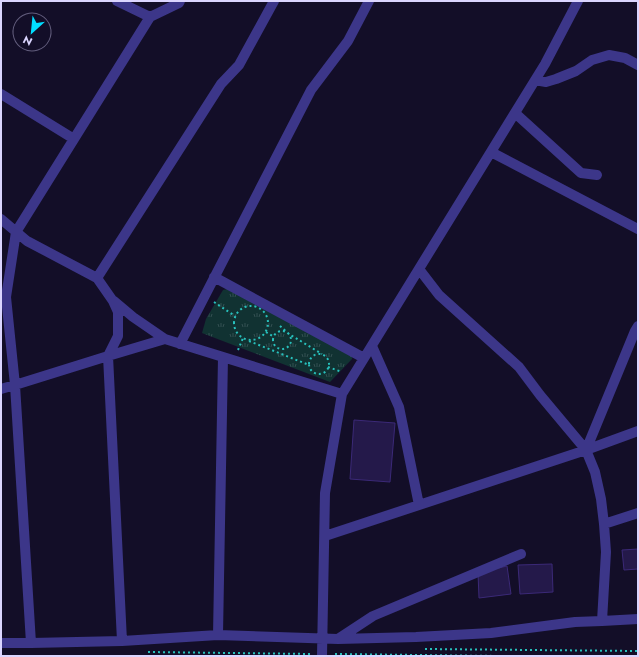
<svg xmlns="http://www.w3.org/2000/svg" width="639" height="657" viewBox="0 0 639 657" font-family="Jost,sans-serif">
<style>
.park{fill:url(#park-tufts)}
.building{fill:#24194a;stroke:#3b2977}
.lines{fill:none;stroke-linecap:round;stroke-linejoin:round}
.path{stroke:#28c0bc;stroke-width:2;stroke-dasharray:2 3;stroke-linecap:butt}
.minor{stroke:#3c3689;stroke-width:10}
</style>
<defs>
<pattern id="park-tufts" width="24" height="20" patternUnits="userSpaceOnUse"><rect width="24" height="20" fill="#113232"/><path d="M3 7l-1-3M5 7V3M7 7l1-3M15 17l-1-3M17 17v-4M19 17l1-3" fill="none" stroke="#334f51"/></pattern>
</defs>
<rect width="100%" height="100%" fill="#130e28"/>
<!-- park -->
<path class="park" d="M231,288L353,351L352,359L330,382L202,333L206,319L223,290Z"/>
<!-- building -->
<path class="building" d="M354,420L395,423L390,482L350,479Z
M638,549V569L624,570L622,550Z
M552,564L553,592L520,594L518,565Z
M507,566L511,594L479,598L478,573Z"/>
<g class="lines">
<!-- path -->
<path class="path" d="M214,302L235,316
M234 323a17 17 0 1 1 34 0a17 17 0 1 1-34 0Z
M280,326L289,334L322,354
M273 340a9 9 0 1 1 18 0a9 9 0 1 1-18 0Z
M266,332L274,337
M249,341L309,365
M238,350L243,338
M309 364a10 10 0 1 1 20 0a10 10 0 1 1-20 0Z
M328,367L342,372
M425,649L638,651
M148,652L312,654
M335,654L501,656"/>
<!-- minor -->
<path class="minor" d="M117,1L150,17
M535,80L546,82L556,79L576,71L592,60L609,55L625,58L638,65
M1,94L74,139
M515,113L581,173L597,175
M491,152L638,229
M1,219L27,241L97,278L113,301L118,312V336L108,356L122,641
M419,269L439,295L519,367L540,395L586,450L595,472L601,499L604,524L638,513
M214,277L364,358
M97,278L221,84L239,65L274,1
M1,299L6,297L16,232L150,17L179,3L180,1
M114,301L133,317L165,339
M180,344L311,90L348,41L369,1
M372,346L399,407L419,505
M1,389L15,385L6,297
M586,450L635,331L638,326
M325,536L586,450L638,431
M602,621L638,619
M218,635L223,357
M338,639L373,616L521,554
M1,643H31L122,641L218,635L338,639L416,637L491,633L575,622L602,621L606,552L604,524
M31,643L15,385L108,356L165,339L342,394
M322,656L325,493L342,394L545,64L578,1"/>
</g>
<!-- border -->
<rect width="639" height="657" fill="none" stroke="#dbd5ff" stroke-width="4"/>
<!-- north arrow -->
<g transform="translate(32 32) rotate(207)"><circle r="19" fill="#130e28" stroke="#635e7e"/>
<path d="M0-3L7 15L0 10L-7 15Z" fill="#01ddff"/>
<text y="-6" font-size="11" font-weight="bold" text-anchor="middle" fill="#dbd5ff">N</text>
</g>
</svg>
